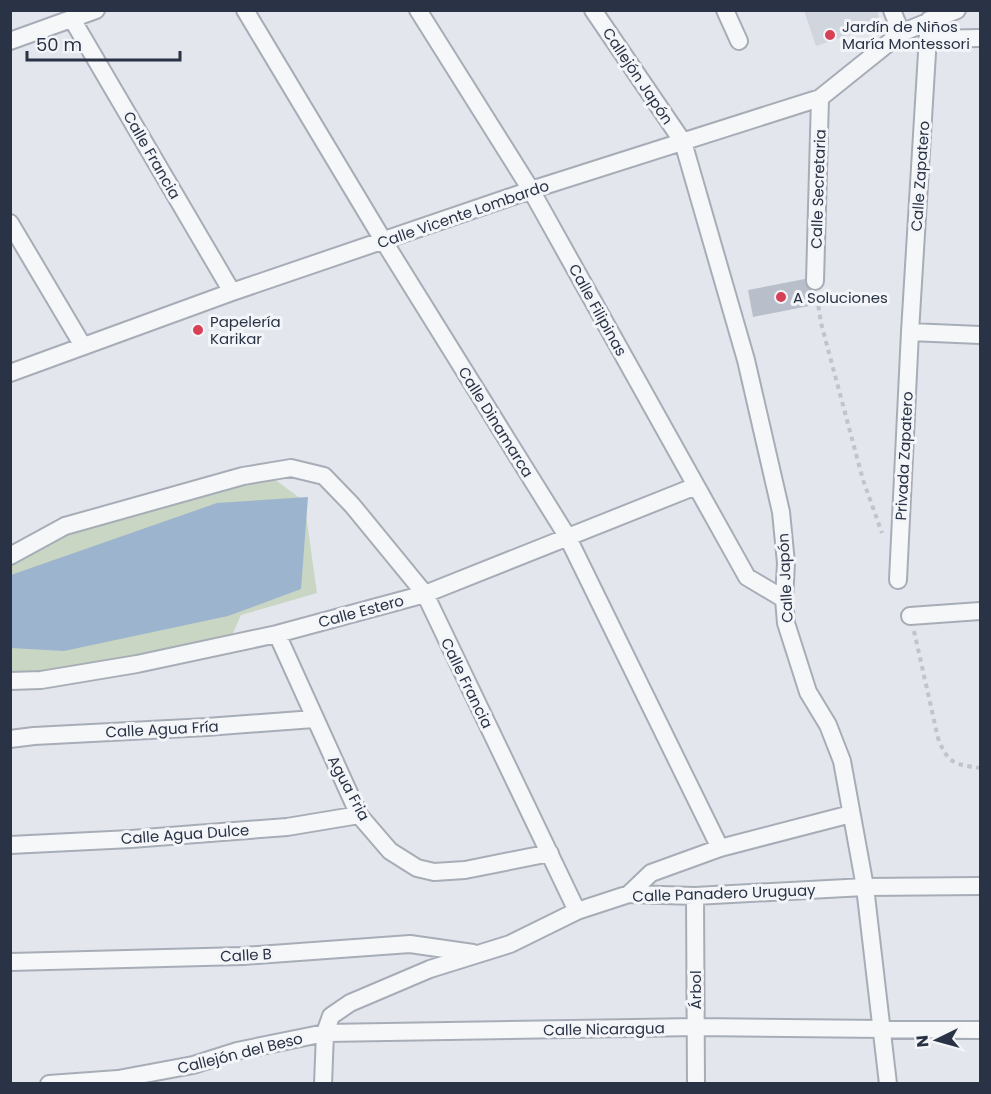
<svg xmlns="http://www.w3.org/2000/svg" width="991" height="1094" viewBox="0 0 991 1094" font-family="Poppins,sans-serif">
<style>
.built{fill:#d0d5de}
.green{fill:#c8d6c3}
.water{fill:#9cb4ce}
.building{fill:#b9bfca}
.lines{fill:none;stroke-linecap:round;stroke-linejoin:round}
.minor-casing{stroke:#a7adb7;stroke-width:20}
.path{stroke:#c1c4ca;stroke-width:4;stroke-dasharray:4.5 4.5;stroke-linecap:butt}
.minor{stroke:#f6f7f9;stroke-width:16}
.poi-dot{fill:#d74157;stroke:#f3f5f9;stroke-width:2}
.labels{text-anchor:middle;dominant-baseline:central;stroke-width:6;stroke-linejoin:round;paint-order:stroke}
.poi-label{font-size:15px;fill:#293345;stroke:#f3f5f9;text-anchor:start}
.street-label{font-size:15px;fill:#293345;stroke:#f3f5f9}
</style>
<rect width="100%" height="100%" fill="#e3e6ec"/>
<!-- built -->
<path class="built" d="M804,11H877L881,24L816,46Z"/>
<!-- green -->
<path class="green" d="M249,477L274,479L304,501L317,593L241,615L229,642L11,683V549Z"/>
<!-- water -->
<path class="water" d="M308,497L301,589L228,616L64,651L11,648V575L217,503Z"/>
<!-- building -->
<path class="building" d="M810,278L814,305L753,317L748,290Z"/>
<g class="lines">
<!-- minor casing -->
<g class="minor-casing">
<path id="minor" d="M245,10L383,240L567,536L720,848
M418,10L531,190L747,577L784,599
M593,10L683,142L746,360L781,512L786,563L784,599L786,623L808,692L828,725L842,761L865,887L888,1084
M725,10L739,41
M892,10L901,33
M72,19L232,292
M929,39L980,38
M10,41L96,10
M10,223L83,346
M815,281L820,98
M910,332L980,335
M10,373L232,292L531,190L820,98L901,33L957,10
M10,556L65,526L243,476L291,468L324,476L352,505L425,594L577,911
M898,580L910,332L929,20
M910,616L980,611
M277,634L359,815L390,851L417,868L434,872L465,870L550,853
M10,681L41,680L137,664L277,634L425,594L696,486
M10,739L34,736L207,727L314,719
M10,845L131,839L287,827L359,815
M629,894L651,873L720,848L851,814
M695,896L696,1084
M10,962L243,956L410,944L473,953
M49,1084L118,1079L193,1065L237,1051L325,1033L696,1027L980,1030
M323,1084L325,1033L331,1016L350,1003L430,969L510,944L577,911L629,894L695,896L865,887L980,886"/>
</g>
<!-- path -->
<path class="path" d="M817,297L821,323L863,480L882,533
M914,631L938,738C948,764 954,764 980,768"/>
<!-- minor -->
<use href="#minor" class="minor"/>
</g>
<!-- markers -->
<g class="poi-dot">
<circle cx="830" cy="35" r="6"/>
<circle cx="781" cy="297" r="6"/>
<circle cx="198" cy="330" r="6"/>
</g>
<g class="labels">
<!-- poi labels -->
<g class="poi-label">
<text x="842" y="26">Jardín de Niños<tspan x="842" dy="17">María Montessori</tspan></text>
<text x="793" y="297">A Soluciones</text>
<text x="210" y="321">Papelería<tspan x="210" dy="17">Karikar</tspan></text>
</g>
<!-- street labels -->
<g class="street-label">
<text transform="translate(638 76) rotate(56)">Callejón Japón</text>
<text transform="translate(152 155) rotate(60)">Calle Francia</text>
<text transform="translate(920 176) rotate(-86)">Calle Zapatero</text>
<text transform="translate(818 189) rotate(-88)">Calle Secretaria</text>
<text transform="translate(463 214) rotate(-19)">Calle Vicente Lombardo</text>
<text transform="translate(598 310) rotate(61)">Calle Filipinas</text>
<text transform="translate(496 422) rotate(58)">Calle Dinamarca</text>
<text transform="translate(904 456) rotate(-87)">Privada Zapatero</text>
<text transform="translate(785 578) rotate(-93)">Calle Japón</text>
<text transform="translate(361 611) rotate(-15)">Calle Estero</text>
<text transform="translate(467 683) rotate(64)">Calle Francia</text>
<text transform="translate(162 729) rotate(-3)">Calle Agua Fría</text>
<text transform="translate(349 788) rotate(62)">Agua Fria</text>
<text transform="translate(185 834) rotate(-4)">Calle Agua Dulce</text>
<text transform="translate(724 893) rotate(-2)">Calle Panadero Uruguay</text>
<text transform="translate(246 955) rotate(-3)">Calle B</text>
<text transform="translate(695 990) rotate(-90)">Árbol</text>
<text transform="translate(604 1029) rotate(-1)">Calle Nicaragua</text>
<text transform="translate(240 1053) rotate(-14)">Callejón del Beso</text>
</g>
</g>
<!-- border -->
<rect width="991" height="1094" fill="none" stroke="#293345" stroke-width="24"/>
<!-- north arrow -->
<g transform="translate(937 1040) rotate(265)" stroke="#f3f5f9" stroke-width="4.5" paint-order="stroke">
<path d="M0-4.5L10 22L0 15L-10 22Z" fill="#293345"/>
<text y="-9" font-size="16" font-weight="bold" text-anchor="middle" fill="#293345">N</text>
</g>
<!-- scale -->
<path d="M27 51v9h153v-9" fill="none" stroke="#293345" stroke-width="3"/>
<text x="36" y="51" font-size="18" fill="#293345" stroke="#f3f5f9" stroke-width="4.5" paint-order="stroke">50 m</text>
</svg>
